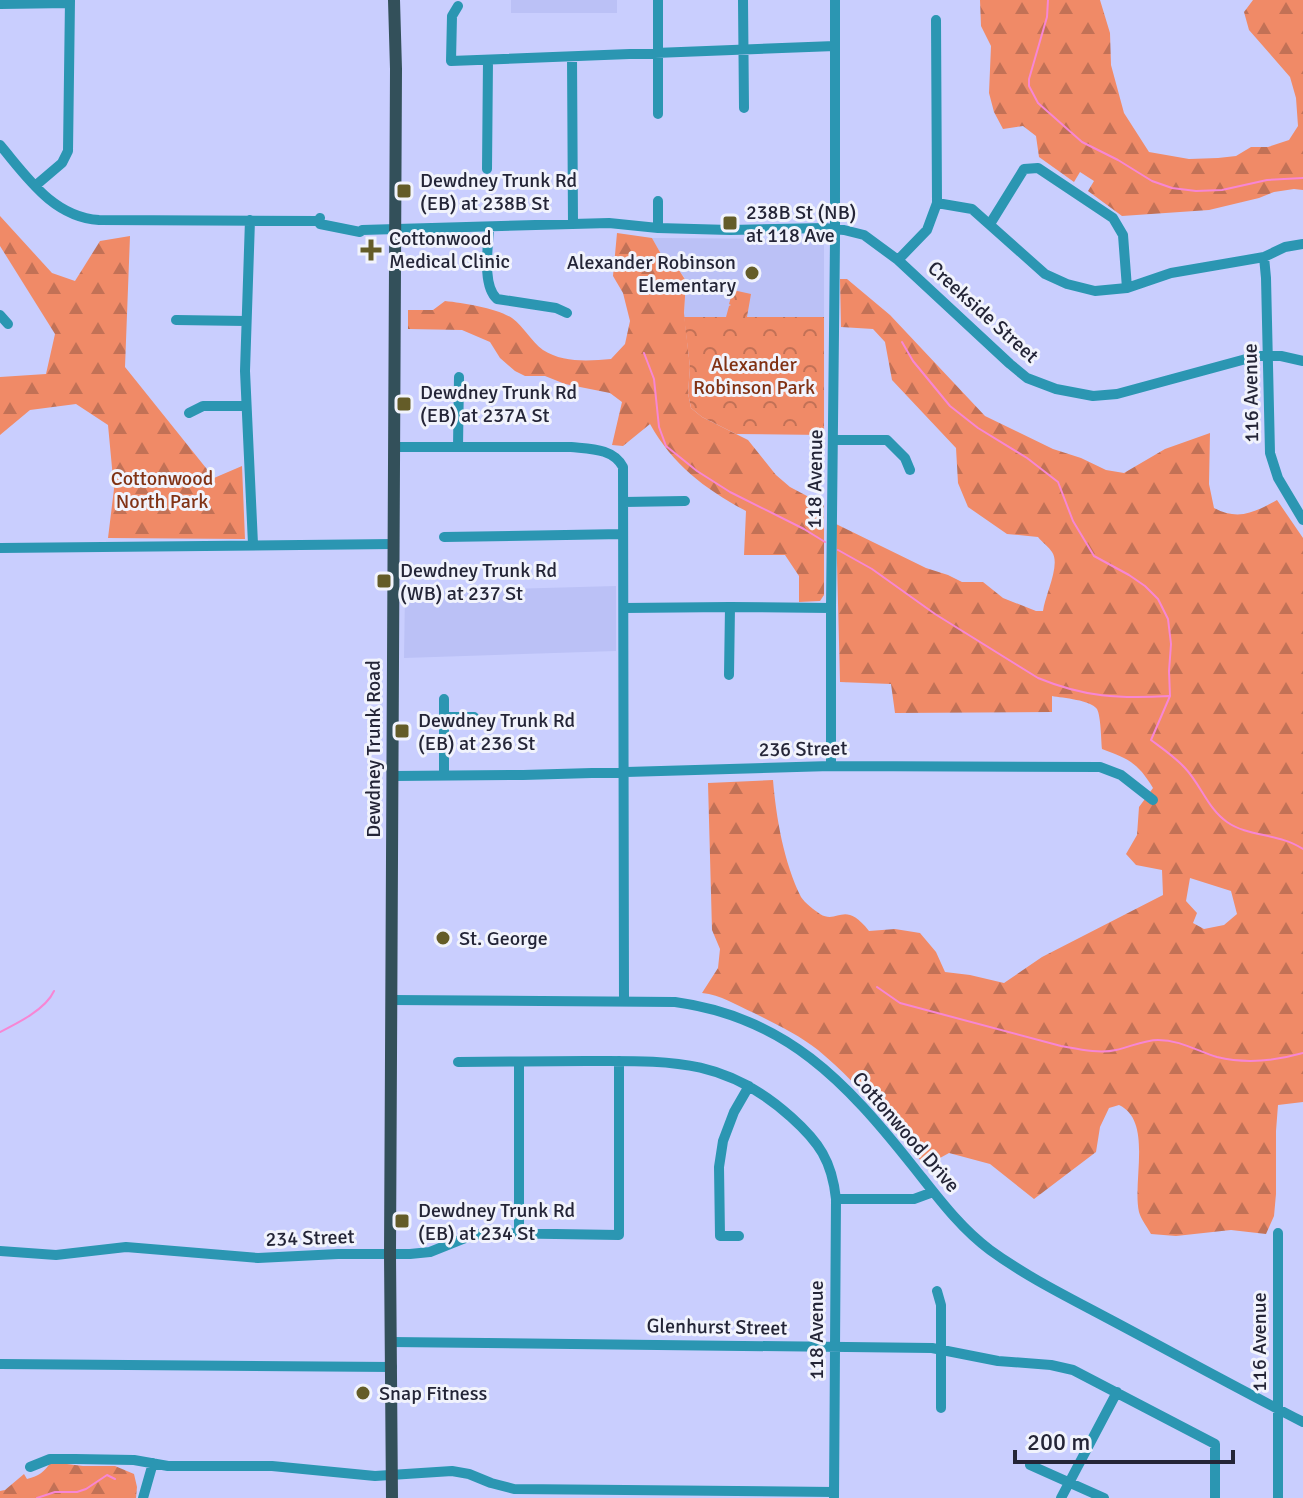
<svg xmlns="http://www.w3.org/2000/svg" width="1303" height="1498" viewBox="0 0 1303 1498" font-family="Signika,sans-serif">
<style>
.built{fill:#bbc1f6}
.forest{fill:url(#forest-firs);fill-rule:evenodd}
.park{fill:url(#park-crowns)}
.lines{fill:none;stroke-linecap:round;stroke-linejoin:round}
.stream{stroke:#f786d4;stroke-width:2}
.minor{stroke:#2b96b2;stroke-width:10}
.major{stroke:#33505a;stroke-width:12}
.poi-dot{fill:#645c28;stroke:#f1f3fc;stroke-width:3}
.labels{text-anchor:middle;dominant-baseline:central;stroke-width:6;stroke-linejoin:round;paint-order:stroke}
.poi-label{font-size:20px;fill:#242537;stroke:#f1f3fc;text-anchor:start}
.street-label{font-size:20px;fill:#242537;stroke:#f1f3fc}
.park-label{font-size:20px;fill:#813214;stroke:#f1f3fc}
</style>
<defs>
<pattern id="forest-firs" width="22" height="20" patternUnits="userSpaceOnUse" patternTransform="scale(2)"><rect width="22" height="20" fill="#f08a67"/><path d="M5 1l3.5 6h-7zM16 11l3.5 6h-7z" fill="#c27156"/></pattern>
<pattern id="park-crowns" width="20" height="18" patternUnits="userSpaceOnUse" patternTransform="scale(2)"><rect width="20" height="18" fill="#f08a67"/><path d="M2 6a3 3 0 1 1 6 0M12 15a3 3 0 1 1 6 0" fill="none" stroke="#c27156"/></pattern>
</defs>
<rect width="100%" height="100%" fill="#c9cefe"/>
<!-- built -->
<path class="built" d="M511,0H617V13H511Z
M652,238L824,239V317H684L686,280L677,267L661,254Z
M616,586V651L404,658L405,592Z"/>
<!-- forest -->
<path class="forest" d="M980,0H1100L1110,33L1111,65L1124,113L1149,152L1189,159L1218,158L1236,156L1251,147H1268L1289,140L1298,126L1296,98L1290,77L1249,30L1244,12L1253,0H1303V190L1294,189L1274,192L1259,198L1209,210L1122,216L1088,191L1094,181L1080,172L1074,182L1039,157L1036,136L1023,126L1003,129L994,112L989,93L991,46L981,26Z
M0,216L52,273L75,281L100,241L130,236L125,367L214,478L242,466L245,539L108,538L114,489L108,425L76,404L30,410L0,435V377L46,374L55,334L0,246Z
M617,233L652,238L661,254L677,267L686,281L684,313L690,367L688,393L691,408L702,417L748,440L776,475L790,487L824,505V595L820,601L799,602V576L785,555H744L746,511C705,489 673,465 650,424L623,446L612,445L622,402L610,393L565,384L545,376H525L515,371L500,358L490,342L462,330L408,329V310H433L445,301C464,303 496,308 512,318C524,327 531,341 543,350C563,363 589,361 611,359L625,344L630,321L623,293L613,276Z
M840,279H847L890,315L985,416L1053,449L1081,458L1106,470L1124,473L1165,449L1210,433L1209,484L1214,508C1239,521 1255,512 1277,500L1303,538V1102L1278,1105L1276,1131V1194L1274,1216L1266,1234L1231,1230L1176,1236L1151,1234C1147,1227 1141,1219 1139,1212C1132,1181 1153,1121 1119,1105L1109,1108L1100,1127L1096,1152L1034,1199L990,1164L949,1153L940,1158V1183C900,1137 865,1089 818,1050C799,1035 776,1024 754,1013C736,1005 721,995 702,993L718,968L720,949L712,930L708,783L773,780C776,817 784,863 801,897C805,903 814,910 820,914C838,925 844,899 869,931L895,929L920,933L936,952L945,972L970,975L1004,983L1042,957L1163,895L1162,870L1136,865L1126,854L1137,835L1139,807L1153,788C1138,763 1129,759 1102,749C1101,739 1101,717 1097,709C1091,700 1063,698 1052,696V712L895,713L891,684L840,682L836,524L926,568L948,575L962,582H983L1003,598L1036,611H1043C1045,595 1061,565 1052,552C1049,547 1042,542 1038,537L1007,534L968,507L958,483L956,448L892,380L885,342L873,329L841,327ZM1190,878L1231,891L1237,914L1224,925L1204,929L1193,923L1197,913L1186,901Z
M51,1462L83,1466H115L134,1474L137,1487L136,1498H0V1491L5,1490L24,1474L27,1479C39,1476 44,1472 51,1462Z"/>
<!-- park -->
<path class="park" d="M733,290L751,294L747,317H824V435L736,434L702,417L691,408L688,393L690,367L684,317H726L729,306L731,305L729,304Z"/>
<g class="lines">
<!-- stream -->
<path class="stream" d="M1048,0L1047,17L1029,79V86L1038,103L1082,142L1118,160L1152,181L1172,188L1196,191L1222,190L1267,180L1303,178
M902,342L913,361L950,406L978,428L1027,458L1058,482L1073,521L1094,556L1129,575L1145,586L1158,599L1168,619L1171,644L1169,671L1170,696L1151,740C1163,749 1175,757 1185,768C1201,785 1208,809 1227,822C1248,837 1279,833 1303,849
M644,353L654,379L659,427L666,446L697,471L730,492L804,529L825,542
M838,550L872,569L935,614L1038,678C1084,697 1119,699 1169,696
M877,987L900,1003L1061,1046C1078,1049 1099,1054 1116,1050C1130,1047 1144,1040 1158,1040C1180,1040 1197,1051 1217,1057C1246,1064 1275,1061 1303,1053
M0,1032C18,1023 46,1009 54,991
M37,1498L55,1492H77L86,1489L107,1475L115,1479"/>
<!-- minor -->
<path class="minor" d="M658,0V114
M743,0L744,108
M0,4L70,3
M458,6L452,16L451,61L835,46
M572,57L573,224
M0,145C27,177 53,217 99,220L318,221L320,218
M487,169L488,60
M35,186L62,163L68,151L70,0
M658,201V228
M937,203L972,209L1045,274L1067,284L1095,291L1127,288L1171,273L1264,257L1285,247L1303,244
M250,220L245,371L253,544
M318,221L320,224L360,232L362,230L609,223L658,228L730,230L824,228L844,230L864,235L898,260L1010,364L1027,378L1056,389L1093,396L1117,394L1257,356H1281L1303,361
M990,224L1024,169L1038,168L1113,218L1123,235L1127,288
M489,228C488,247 482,286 497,299L556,308L567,313
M1264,257L1266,278L1270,453L1278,478L1303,520
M898,260L927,230L937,203L936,20
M0,315L8,324
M176,320L246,321
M189,413L203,406H246
M833,440H887L905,458L910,470
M394,447H571C590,449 613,448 623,467L624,1001
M458,447L459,377
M624,502L685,501
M444,537L623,534
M0,548L394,544
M624,608L730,607L831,608
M729,675L730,607
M444,717H474
M831,766V608L835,239V0
M393,776L523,775L831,766L1100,767L1121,775L1153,800
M444,776V699
M392,1000L675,1002C786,1017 846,1082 912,1165C936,1195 959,1227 990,1250C1027,1277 1070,1298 1111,1320C1175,1354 1239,1389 1303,1422
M458,1062C501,1062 543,1061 586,1061C668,1061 725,1057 791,1117C819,1142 832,1161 836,1199L834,1497
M519,1062V1233
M836,1199H914L933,1192
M1278,1233V1498
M739,1236H720L719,1167L723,1141L734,1112L749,1086
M0,1251L56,1255L126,1247L258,1258L338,1254H410L430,1252L470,1236L484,1233L619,1235V1061
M937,1291L941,1305V1408
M391,1342L932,1348L998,1361L1051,1365L1073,1370L1215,1444V1498
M0,1364L392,1367
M1030,1465L1104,1498
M30,1467L50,1459H75L134,1460L168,1466H272L375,1476L452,1471L469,1474L491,1483L514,1489L834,1492
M143,1498L153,1463
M1061,1498L1117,1392"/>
<!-- major -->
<path class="major" d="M392,1498L390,1254L396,69L394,0"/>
</g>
<!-- markers -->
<g class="poi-dot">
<rect x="396" y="183" width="16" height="16" rx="4"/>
<rect x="722" y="215" width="16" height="16" rx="4"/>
<path d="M367 238h8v8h8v8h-8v8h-8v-8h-8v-8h8z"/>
<circle cx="752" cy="273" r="8"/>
<rect x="396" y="396" width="16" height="16" rx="4"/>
<rect x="376" y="573" width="16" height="16" rx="4"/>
<rect x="394" y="723" width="16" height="16" rx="4"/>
<circle cx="443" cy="938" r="8"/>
<rect x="394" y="1213" width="16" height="16" rx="4"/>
<circle cx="363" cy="1393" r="8"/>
</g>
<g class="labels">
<!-- poi labels -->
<g class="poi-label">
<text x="420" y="180">Dewdney Trunk Rd<tspan x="420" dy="23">(EB) at 238B St</tspan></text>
<text x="746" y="212">238B St (NB)<tspan x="746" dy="23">at 118 Ave</tspan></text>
<text x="389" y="238">Cottonwood<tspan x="389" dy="23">Medical Clinic</tspan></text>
<text x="736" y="262" text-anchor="end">Alexander Robinson<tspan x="736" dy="23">Elementary</tspan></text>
<text x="420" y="392">Dewdney Trunk Rd<tspan x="420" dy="23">(EB) at 237A St</tspan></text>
<text x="400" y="570">Dewdney Trunk Rd<tspan x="400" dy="23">(WB) at 237 St</tspan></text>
<text x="418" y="720">Dewdney Trunk Rd<tspan x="418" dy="23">(EB) at 236 St</tspan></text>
<text x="459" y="938">St. George</text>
<text x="418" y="1210">Dewdney Trunk Rd<tspan x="418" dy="23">(EB) at 234 St</tspan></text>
<text x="379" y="1393">Snap Fitness</text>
</g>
<!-- street labels -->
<g class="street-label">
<text transform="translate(983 312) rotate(42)">Creekside Street</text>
<text transform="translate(1251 393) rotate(-91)">116 Avenue</text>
<text transform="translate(815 479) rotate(-89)">118 Avenue</text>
<text transform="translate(373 749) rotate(-90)">Dewdney Trunk Road</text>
<text transform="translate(803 749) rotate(-1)">236 Street</text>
<text transform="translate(906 1132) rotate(49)">Cottonwood Drive</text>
<text transform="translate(310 1238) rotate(-2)">234 Street</text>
<text transform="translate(717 1327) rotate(1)">Glenhurst Street</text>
<text transform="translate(816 1330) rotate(-90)">118 Avenue</text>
<text transform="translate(1259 1342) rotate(-90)">116 Avenue</text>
</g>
<!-- park labels -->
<g class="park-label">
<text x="754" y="364">Alexander<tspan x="754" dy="23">Robinson Park</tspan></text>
<text x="162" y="478">Cottonwood<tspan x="162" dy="23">North Park</tspan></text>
</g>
</g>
<!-- scale -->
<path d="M1015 1450v12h218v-12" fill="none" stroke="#242537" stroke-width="4"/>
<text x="1027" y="1450" font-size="24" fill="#242537" stroke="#f1f3fc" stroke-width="6" paint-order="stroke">200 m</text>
</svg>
